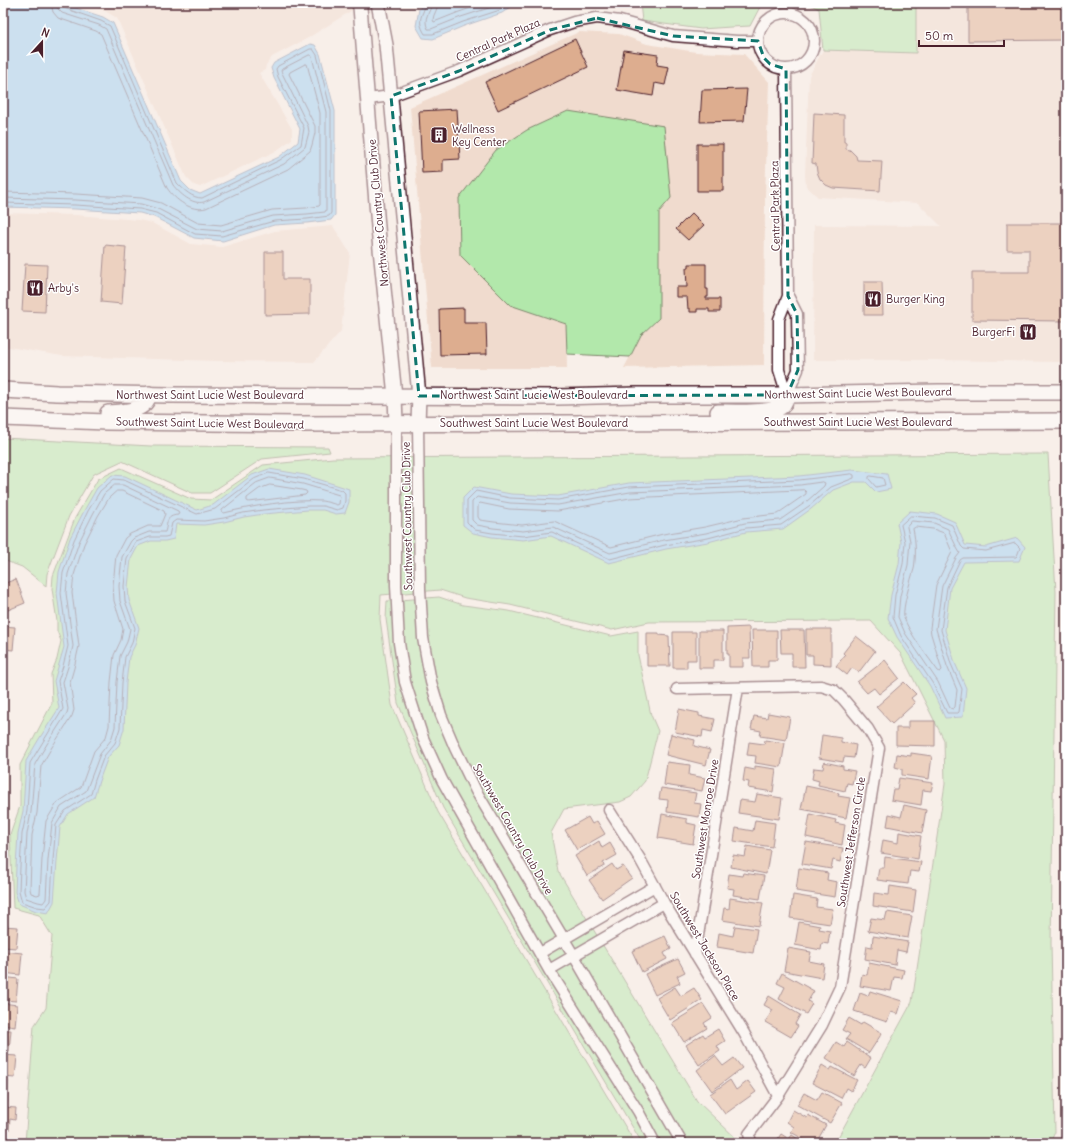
<svg xmlns="http://www.w3.org/2000/svg" width="1069" height="1146" viewBox="0 0 1069 1146" font-family="Delius,sans-serif">
<style>
.built{fill:#f0dbce}
.green{fill:#b2e8ab;stroke:#7e846b}
.water{fill:#98cef6;stroke:#7988a5}
.lines{fill:none;stroke-linecap:round;stroke-linejoin:round}
.shore{stroke:#69657c;stroke-width:1}
.building{fill:#ddad8f;stroke:#4a1f2b}
.minor-casing{stroke:#4a1f2b;stroke-width:13}
.tertiary-casing{stroke:#4a1f2b;stroke-width:16}
.secondary-casing{stroke:#4a1f2b;stroke-width:18}
.minor{stroke:#fff;stroke-width:10}
.tertiary{stroke:#fff;stroke-width:13}
.secondary{stroke:#fff;stroke-width:15}
.marked{fill:none;stroke:#0f766e;stroke-width:3;stroke-dasharray:8 5;stroke-linejoin:round}
.labels{text-anchor:middle;dominant-baseline:central;stroke-width:3;stroke-linejoin:round;paint-order:stroke}
.street-label{font-size:11px;fill:#4a1f2b;stroke:#fff}
.poi-label{font-size:11px;fill:#4a1f2b;stroke:#fff;text-anchor:start}
</style>
<rect width="100%" height="100%" fill="#f8efe9"/>
<filter id="ink" filterUnits="userSpaceOnUse"><feTurbulence type="fractalNoise" baseFrequency=".025" numOctaves="2"/><feDisplacementMap in="SourceGraphic" scale="8" xChannelSelector="R" yChannelSelector="G"/><feConvolveMatrix kernelMatrix="1 2 1 2 8 2 1 2 1" color-interpolation-filters="sRGB"/></filter>
<g filter="url(#ink)">
<!-- built -->
<path class="built" d="M81,3H351L354,9L308,38L272,57L266,65L265,70L259,73L292,129V139L276,151L200,187L194,185L186,177L117,18L105,11Z
M916,3H1066V362L930,360H813L814,225L941,226L918,203L818,197L806,186L805,175L809,76L823,50L915,53Z
M579,32L619,34L647,44L696,52L744,54L769,82L765,197L764,365L624,368L641,335L659,318V212L568,111L527,130L496,150L459,199L460,255L510,305L566,324L567,368H432L410,107Z
M3,213L75,215L139,220L152,223L191,244L222,247L275,231L333,226L350,253L341,331L314,362L218,361L62,356L3,346Z
M1061,443H1066V585H1063Z"/>
<!-- green -->
<path class="green" d="M640,3H767L761,5L750,26L731,27L701,29L642,21Z
M807,3H916V53L823,50L819,9Z
M568,111L664,126L671,198L659,212V318L641,335L630,357L567,354L566,324L510,305L460,255L459,198L496,150L527,130Z
M3,438L151,446L328,447L330,452L262,459L210,493H192L122,461L96,473L93,475L69,516L47,574L46,586L22,567L3,560Z
M1048,454L1056,592L1051,943L1055,1132L1050,1143H835L912,1002L945,784L944,740L901,654L871,621L649,622L612,630L510,605L465,598L440,590L381,595L380,619L392,705L438,812L635,1143H25L34,1026L46,1008L52,936L39,915L13,908L10,835L20,806V765L52,703L51,674L57,659L61,641L57,631V621L52,589L53,576L75,518L98,479L121,468L191,499L211,500L263,465L333,458Z
M439,597L463,605L509,611L611,636L638,631V655L651,715L658,731L645,781L631,797L620,802L564,809L551,833L558,871L697,1101L741,1143H642L443,808L398,703L386,619L387,601Z"/>
<!-- water -->
<path class="water" d="M3,3H60L103,17L113,23L181,181L190,190L200,194L279,157L298,142L300,129L274,78L271,68L274,63L310,44L315,45L320,54L335,111V215L331,220L307,223L274,225L223,241L194,238L154,217L140,213L75,209L3,207Z
M424,3H517L502,13L464,26L433,39L423,38L416,26L419,9Z
M269,469L305,475L343,487L349,489V502L345,513L336,514L323,510H308L264,514L244,517L224,522L204,525L176,524L174,539L165,541H151L138,546L131,559L128,587L129,600L139,628L135,645L129,657L126,683L124,729L119,745L108,757L99,781L94,797L68,814L60,827L57,861L54,902L48,913L36,911L19,904L15,892L16,867L18,833L23,811L26,761L39,739L59,708L54,681L64,647L57,593L59,572L70,538L85,509L97,488L112,475L125,476L197,510L213,505L252,475Z
M852,470L887,474L891,489L876,492L866,482H854L833,490L811,509L783,529L746,532L708,542L666,549L609,563L551,536L523,540L492,537L473,533L463,525V498L474,487L511,494L558,496L629,483L799,476Z
M910,511L937,514L955,522L965,545L986,547L1017,538L1025,547L1019,561L964,562L950,588L945,630L955,663L966,688L963,717L945,718L930,686L897,637L888,618L891,595L899,564L901,542L897,523Z"/>
<g class="lines">
<!-- shore -->
<path class="shore" d="M427,3C426,7 424,8 423,12C419,20 420,26 425,34H433L463,22L500,10L510,3
M432,3C431,12 422,18 428,29H431L461,17L498,5L501,3
M438,3C438,10 433,14 433,20L434,22L459,12L485,3
M3,192L76,194L142,198L161,203L198,223L221,225L272,210L306,208L319,206L320,205V113L307,64H305L290,72L289,74L315,126V133L312,145L310,151L288,169L206,208C191,212 175,200 167,188L101,34L96,31L58,18L53,12L51,3
M3,198L76,200L141,204L158,209L197,229L222,231L273,216L307,214L325,212L326,210V112L312,57L311,55H309L282,69L281,71L283,75L308,126L309,132L305,147L284,164L204,202C192,205 180,194 173,185L106,29L99,25L62,13L58,9L57,3
M3,203L75,205L140,209L156,213L195,234L222,236L274,221L307,219L329,216L331,213V111L317,55L313,49H310L278,66L276,69L278,77L304,128L301,145L280,160L202,198C192,198 184,190 177,183L110,26L101,21L64,8L62,6V3
M269,473L304,479L342,490L345,493V501L343,508L337,510L323,506H308L263,510L243,513L224,518L204,521L176,520L172,523L169,536L165,537H150L136,542L127,558L124,586L125,601L135,628L132,643L125,657L122,683L120,728L115,743L104,756L95,780L91,794L65,811L56,825L53,860L51,901L45,908L37,907L22,902L19,891L20,867L22,834L27,811L30,763L63,709L58,681L63,666L68,646L61,593L63,573L74,540L88,511L100,491L114,479L124,480L197,514L215,509L254,479Z
M852,474L854,475V478L831,487L809,506L781,525L746,528L708,538L665,545L610,559L552,532L523,536L492,533L475,530L467,522V500L476,491L510,498L558,500L629,487L799,480Z
M871,476L883,478L885,485L876,487L869,479V477Z
M270,478L303,484L339,495L340,496L339,504L337,505C332,503 327,502 322,501C293,499 252,506 224,513L222,512V510L256,483Z
M823,482L825,483L824,486L806,502L780,520L745,523L706,533L664,540L610,553L553,527L523,531L493,528L477,525L472,520V502L477,497L510,503L558,505L630,492L800,485Z
M115,485H123L178,511L179,513L178,515C165,516 168,523 165,532H149L134,538L131,541L122,557L119,586L120,601L130,629L127,642L120,656L117,682L115,727L111,740L100,754L86,791L61,807L52,823L48,860L46,899L43,903L38,902L26,898L24,891L27,834L31,812L35,764L47,744L67,713L68,709L63,682L68,667L73,646L66,593L68,574L79,542L93,514L104,494Z
M270,485L302,490L306,491L307,493L305,495L249,502L247,501V498L259,489Z
M804,490L806,492V494L777,514L743,518L705,527L663,534L611,547L554,521L522,525L494,522L480,520L478,517V505L480,503L509,509L558,511L630,498Z
M117,491H122L164,511L165,514L160,526H148L130,534L125,538L116,555L113,585L114,601L123,629L121,640L114,655L111,682L109,726L106,737L94,751L81,787L57,803L46,821L42,859L40,894L37,895L31,893L30,889L32,835L37,813L41,766L52,747L72,716L74,710L70,682L74,668L79,646L72,593L74,575L84,544L98,516L109,498Z
M911,516L935,518L952,525L961,546L964,549L986,551L1015,543L1020,548L1017,556L1016,557L963,558L960,560L947,587L941,630L951,664L962,689L959,712L958,713H947L933,684L901,636L893,617L895,595L903,564L905,542L901,525Z
M912,521L934,523L948,529L957,548L960,553L956,558L942,586L936,629L947,666L957,690L955,707L953,709L950,708L938,682L905,633L898,617L900,596L908,565L910,541L907,527Z
M916,527L933,529L944,533L952,552L936,585L930,628L931,634L942,670L940,672L938,671C929,658 908,632 904,617C902,608 911,579 914,569C916,556 916,542 913,529Z"/>
</g>
<!-- building -->
<path class="building" d="M968,3H1066V40L968,41Z
M575,39L588,67L498,110L485,82Z
M624,50L658,55L657,65L669,67L665,85L655,83L653,96L617,90Z
M747,89L744,121L700,122L702,90Z
M457,109L460,159L443,160V172L422,173L419,111Z
M814,113L844,115V142H846V149L850,150L856,156L857,160L882,161L880,191L833,188L826,185L820,179L817,172L816,164L812,163Z
M697,144H723V191H697Z
M692,213L704,225L688,240L676,229Z
M1007,223H1066V321L972,320V272H1029V250H1007Z
M105,245L126,247L122,304L101,302Z
M265,252H283V279H310V314L265,315Z
M25,264L47,265L45,312L22,311Z
M689,264H706V289H708V297H706V299H720V312H709V309H697V312H690V309H688L687,297H676V287H687L686,268H689Z
M864,282H882L883,315H864Z
M464,308V323H486L487,354L440,355L439,309Z
M16,579L25,603L3,612V584Z
M3,626L15,627L13,650L3,649Z
M749,627L750,658H743V667H729V654H727V628Z
M806,629H831V665L813,664V655H806Z
M752,630H777V660H768V667H753Z
M780,630H804L805,667H792V653H781Z
M699,631H723V660H714V668H699Z
M673,632H696V660H687V668H673Z
M647,633H659V635L669,636L670,666H647Z
M856,636L875,651L859,672L852,668L847,675L836,666L845,655L843,653Z
M3,654H6V669H3Z
M885,660L899,678L879,694L874,688L867,693L857,682Z
M3,670H6V686H3Z
M904,682L916,694L911,698L915,703L892,724L876,707Z
M679,709L699,713V716L715,719L712,732L703,730L702,737L675,732Z
M768,713L790,717L786,740L760,736L761,731L751,729L754,716L767,718Z
M908,721H935V746L896,745V728H908Z
M671,734L695,740L694,746L710,750L706,765L666,755Z
M822,735L841,738V742L856,745L854,758L844,757L843,762L819,758Z
M765,740L785,743L781,767L755,763L756,756L747,755L749,742L764,744Z
M911,753L932,756L929,779L902,775V769L895,767L897,754L911,756Z
M667,762L690,765L689,775L705,778L702,791L664,785Z
M824,762L843,766V769L855,771L852,784L847,783L845,791L818,785L819,781L812,779L814,768L823,769Z
M755,766L776,769L773,792L748,788L749,782L743,781L745,768L755,770Z
M899,778L933,783L931,791L923,790L921,805L891,800L893,789H897Z
M806,786L839,793L838,796L850,798L846,818L801,809Z
M661,788L696,793L694,803L701,804L699,817L667,812L668,800L659,799Z
M757,794L782,798L779,819L738,813L740,800L755,802Z
M904,805L926,810L922,833L887,826L889,814L901,817Z
M662,814L687,819V823L696,825L693,844L658,838Z
M810,814L836,820L835,823L845,825L842,845L806,837Z
M588,817L592,824L597,821L605,834L577,850L565,830Z
M755,820L775,823L772,847L734,841L736,828L753,831Z
M899,832L921,836L918,859L881,853L883,840L898,843Z
M599,841L602,848L610,843L617,855L603,863L604,866L587,876L575,856Z
M806,842L843,848L840,862L833,860L831,869L802,864Z
M747,846L770,850L766,874L731,867L733,855L745,857Z
M885,857L921,862L919,872L910,871L908,884L877,880L879,868H884Z
M612,864L616,870L623,866L632,878L602,899L589,880Z
M799,868L828,873L827,880L837,882L835,897L796,891Z
M743,873L764,876L760,899L733,895L734,889L727,888L729,874L742,876Z
M890,886L916,890L913,912L873,906L874,893L889,895Z
M793,895L817,899L816,907L833,909L830,924L790,918Z
M730,898L763,903L759,926L722,920L724,908L729,909Z
M887,912L912,916L908,938L868,931L871,918L885,920Z
M799,922L820,926L819,929L830,931L828,944L822,943L821,950L795,945Z
M3,926L18,927L16,948L3,947Z
M735,926L757,929L753,953L717,947L719,933L733,936Z
M665,936L671,949L664,953L667,959L642,972L632,951Z
M873,936L908,942L906,952L897,950L895,965L865,959L867,946L872,947Z
M788,948L811,952L809,961L824,964L822,978L784,971Z
M3,951L22,953L20,975L3,973Z
M678,959L685,972L677,976L680,983L655,995L645,974Z
M869,963L904,970L902,978L894,977L891,991L860,986L862,974L867,975Z
M782,973L814,991L808,1001L812,1004L806,1014L779,999L785,987L777,983Z
M3,977L18,979L16,1001L3,1000Z
M675,987L681,996L694,988L702,1000L670,1020L657,998Z
M870,991L902,1001L898,1014L891,1012L887,1022L854,1011L860,993L868,996Z
M769,996L800,1015L795,1024L798,1026L791,1037L765,1022L773,1010L764,1005Z
M3,1003L17,1005L15,1027L3,1025Z
M703,1004L712,1018L704,1023L707,1028L684,1042L672,1023Z
M849,1018L861,1025L863,1022L882,1033L869,1053L846,1039L850,1034L842,1030Z
M718,1029L725,1041L717,1046L720,1051L699,1065L686,1045L703,1034L705,1037Z
M3,1030H11L9,1051L3,1050Z
M836,1042L844,1047L847,1042L871,1058L865,1068L861,1065L854,1076L826,1058Z
M3,1055L17,1056L15,1078L3,1077Z
M715,1056L723,1066L734,1058L742,1068L712,1091L697,1070Z
M822,1065L830,1070L832,1067L857,1080L851,1091L846,1088L841,1098L812,1083Z
M730,1080L736,1090L748,1081L756,1092L725,1114L710,1094Z
M3,1081H8L7,1103H3Z
M822,1092L842,1103L830,1123L797,1105L804,1093L817,1100Z
M3,1107L16,1108L15,1120L10,1119L9,1130L3,1129Z
M793,1110L807,1118L808,1115L826,1125L816,1143H810L791,1132L794,1127L787,1122Z
M781,1134L789,1139L792,1135L804,1143H775Z"/>
<g class="lines">
<!-- minor casing -->
<g class="minor-casing">
<path id="minor" d="M758 41a28 28 0 1 1 56 0a28 28 0 1 1-56 0Z
M786,69L788,296L779,319V370L787,395
M368,99L391,96L459,71L550,30L574,22L597,18L620,21L673,36L737,41H758
M787,395L798,370L797,314L788,296
M396,423V585L399,643L405,682L423,738L442,780L549,970L638,1111L655,1143
M418,423L420,589L423,638L431,682L441,715L455,748L476,791L574,956L682,1143
M677,689L821,686L834,690L844,700L868,729L879,748L840,987L822,1025L778,1096L749,1134L751,1143
M609,810L640,859L664,903L744,1033L778,1096
M540,953L655,886
M695,954L738,688
M549,970L664,903"/>
</g>
<!-- tertiary casing -->
<g class="tertiary-casing">
<path id="tertiary" d="M358,3L360,7L379,239L395,396L396,423
M378,3L386,45L419,396L418,423"/>
</g>
<!-- secondary casing -->
<g class="secondary-casing">
<path id="secondary" d="M3,390L57,393L170,395L557,397L636,395H787L938,392H1066
M718,412C732,412 772,414 782,406C785,403 786,399 787,395
M108,413C122,412 146,412 149,394
M3,418L106,422L297,424L1066,421"/>
</g>
<!-- minor -->
<use href="#minor" class="minor"/>
<!-- tertiary -->
<use href="#tertiary" class="tertiary"/>
<!-- secondary -->
<use href="#secondary" class="secondary"/>
</g>
</g>
<!-- marked area -->
<path d="M0 0H1069V1146H0ZM597,18L673,36L758,41L764,58L770,64L786,69L788,296L797,314L798,370L787,395L419,396L391,96L459,71L550,30Z" fill="#f8efe9" fill-opacity=".55" fill-rule="evenodd"/>
<path class="marked" d="M597,18L673,36L758,41L764,58L770,64L786,69L788,296L797,314L798,370L787,395L419,396L391,96L459,71L550,30Z"/>
<!-- icons -->
<defs>
<g id="building-square" transform="scale(0.9)"><rect x="-9" y="-9" width="18" height="18" rx="4" fill="#4a1f2b" stroke="#fff"/><path d="M-4-6H4V6H1V3H-1V6H-4ZM-2.5-4.3h1.7v1.8h-1.7ZM.8-4.3h1.7v1.8H.8ZM-2.5-1h1.7V.8h-1.7ZM.8-1h1.7V.8H.8Z" fill="#fff"/></g>
<g id="restaurant-square" transform="scale(0.9)"><rect x="-9" y="-9" width="18" height="18" rx="4" fill="#4a1f2b" stroke="#fff"/><path d="M-5-6h1v4h1v-4h1v4h1v-4h1v5L-1.5 .5V6h-2V.5L-5-1ZM5-6V6H3V1.5H1.5Q1.5-4 5-6Z" fill="#fff"/></g>
</defs>
<g fill-rule="evenodd">
<use href="#building-square" x="439" y="135"/>
<use href="#restaurant-square" x="35" y="288"/>
<use href="#restaurant-square" x="873" y="299"/>
<use href="#restaurant-square" x="1028" y="332"/>
</g>
<g class="labels">
<!-- street labels -->
<g class="street-label">
<text transform="translate(498 40) rotate(-24)">Central Park Plaza</text>
<text transform="translate(775 206) rotate(-91)">Central Park Plaza</text>
<text transform="translate(378 213) rotate(-95)">Northwest Country Club Drive</text>
<text transform="translate(858 393) rotate(-1)">Northwest Saint Lucie West Boulevard</text>
<text x="210" y="395">Northwest Saint Lucie West Boulevard</text>
<text x="534" y="395">Northwest Saint Lucie West Boulevard</text>
<text x="858" y="422">Southwest Saint Lucie West Boulevard</text>
<text transform="translate(210 423) rotate(1)">Southwest Saint Lucie West Boulevard</text>
<text x="534" y="423">Southwest Saint Lucie West Boulevard</text>
<text transform="translate(407 516) rotate(-91)">Southwest Country Club Drive</text>
<text transform="translate(705 819) rotate(-81)">Southwest Monroe Drive</text>
<text transform="translate(513 829) rotate(60)">Southwest Country Club Drive</text>
<text transform="translate(851 842) rotate(-81)">Southwest Jefferson Circle</text>
<text transform="translate(705 946) rotate(59)">Southwest Jackson Place</text>
</g>
<!-- poi labels -->
<g class="poi-label">
<text x="452" y="129">Wellness<tspan x="452" dy="13">Key Center</tspan></text>
<text x="48" y="288">Arby's</text>
<text x="886" y="299">Burger King</text>
<text x="1015" y="332" text-anchor="end">BurgerFi</text>
</g>
</g>
<!-- margin -->
<rect width="1069" height="1146" fill="none" stroke="#fff" stroke-width="16"/>
<rect x="8" y="8" width="1053" height="1130" fill="none" stroke="#4a1f2b" stroke-width="1.5" filter="url(#ink)"/>
<!-- north arrow -->
<g transform="translate(42 42) rotate(21)" stroke="#ffffff" stroke-width="3" paint-order="stroke">
<path d="M0-3L7 15L0 10L-7 15Z" fill="#4a1f2b"/>
<text y="-6" font-size="11" font-weight="bold" text-anchor="middle" fill="#4a1f2b">N</text>
</g>
<!-- scale -->
<path d="M919 40v6h85v-6" fill="none" stroke="#4a1f2b" stroke-width="2"/>
<text x="925" y="40" font-size="12" fill="#4a1f2b" stroke="#ffffff" stroke-width="3" paint-order="stroke">50 m</text>
</svg>
